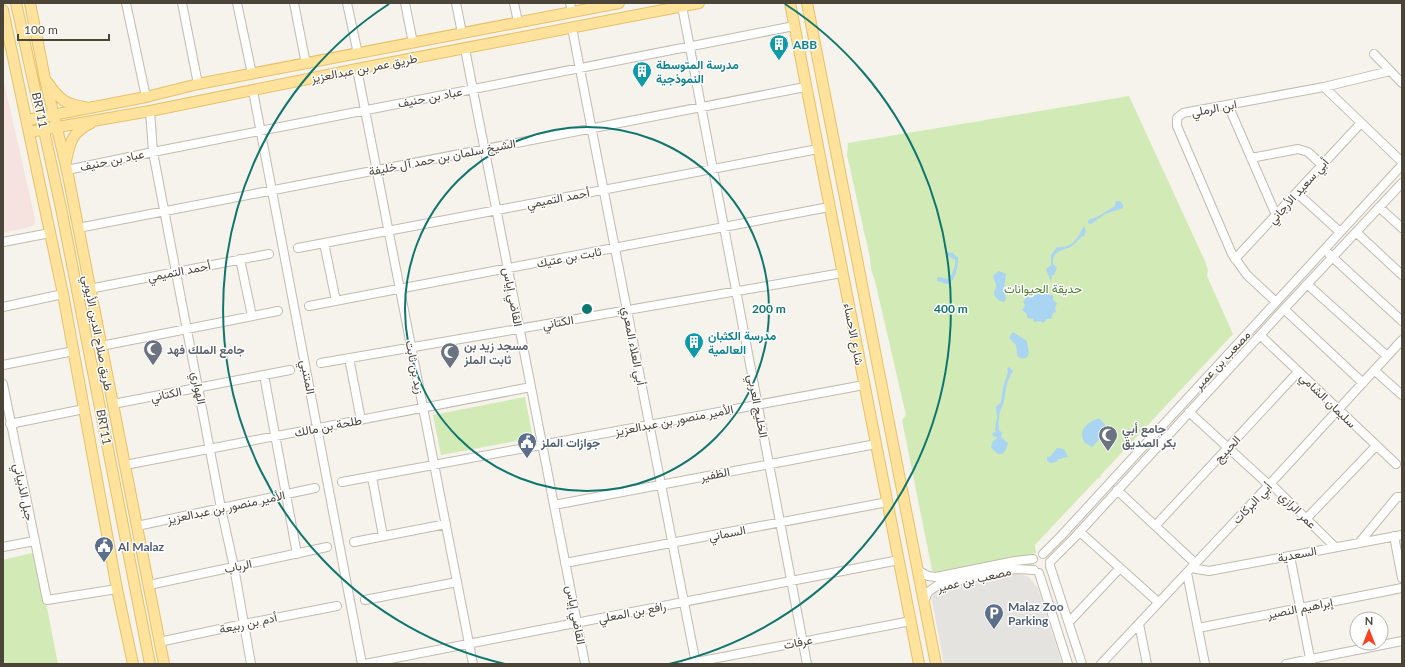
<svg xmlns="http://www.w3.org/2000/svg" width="1405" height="667" viewBox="0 0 1405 667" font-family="Lato,Vazirmatn,sans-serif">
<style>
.medical{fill:#f6e3e0}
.green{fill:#d2eab5}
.parking{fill:#e5e3e0}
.water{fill:#a9d4f2}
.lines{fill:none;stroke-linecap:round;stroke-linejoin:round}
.minor-casing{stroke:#c2bbae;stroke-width:10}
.major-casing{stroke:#e6c16a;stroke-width:12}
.minor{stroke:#fff;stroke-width:8}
.major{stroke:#ffe39c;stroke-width:10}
.ring{fill:none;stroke:#0f766e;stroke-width:2}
.labels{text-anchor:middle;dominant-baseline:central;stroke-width:3;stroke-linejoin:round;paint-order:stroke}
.culture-label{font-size:12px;font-weight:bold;fill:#0d838f;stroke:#fff;text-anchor:start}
.street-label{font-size:12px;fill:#4b4439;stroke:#fff}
.park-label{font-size:12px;fill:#4a7f2a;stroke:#fff}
.worship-label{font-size:12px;font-weight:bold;fill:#5b616d;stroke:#fff;text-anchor:start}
.service-label{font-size:12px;font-weight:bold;fill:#4e5e75;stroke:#fff;text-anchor:start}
.centre{fill:#0f766e;stroke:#fff;stroke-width:2}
.ring-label{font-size:12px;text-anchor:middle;font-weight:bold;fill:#0f766e;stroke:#fff;stroke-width:3;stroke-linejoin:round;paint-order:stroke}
</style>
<rect width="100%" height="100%" fill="#f6f3ec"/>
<!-- medical -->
<path class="medical" d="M3,78L35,219L34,225L26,228L3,233Z"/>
<!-- green -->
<path class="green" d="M1129,96L1204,259L1208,270L1207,276L1233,334L1132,442L1130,446L1129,445L1100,476L1101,477L1097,479L1035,545L1036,553L933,575L902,420L906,415L875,281L871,269L870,258L847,155L848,143Z
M525,397L533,438L441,455L433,415Z
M36,552L58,664H3V560Z"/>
<!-- parking -->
<path class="parking" d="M1016,573L1029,577L1038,588L1062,664H944L931,596L934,590Z"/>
<!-- water -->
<path class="water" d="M1116,201H1120L1123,205V208L1105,214L1091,224L1088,223V221L1090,219L1097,217L1115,206Z
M1084,226L1086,231L1084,236C1079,237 1077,243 1072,246C1064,251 1052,249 1053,264L1057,268L1054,275H1052L1051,282L1046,269L1051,265V255L1057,247C1073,249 1078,237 1084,226Z
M946,252L953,253L958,258C959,263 955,284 947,284C944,284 940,281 937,281V278L938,277L949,279C952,274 956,266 955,260L947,255Z
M999,271L1006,274L1004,288L1006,299L1004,302C1000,302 995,298 994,294C994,292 995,290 996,287C998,280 987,278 999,271Z
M1037,289L1040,291L1046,290L1050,295H1053V300L1057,303L1055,308L1056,312L1053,313L1051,319H1047L1043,323L1040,321L1034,322L1033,319L1027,318V314L1022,310L1025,306L1023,301L1027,297L1028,293H1032Z
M1013,332L1027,341L1029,353L1027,357L1023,359L1018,357L1017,353L1016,345L1009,338Z
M1009,367L1013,371C1006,382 1006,389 1004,402C1003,405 1001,408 1000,411C999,416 998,425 999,430L1002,433L1001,437L1008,443L1005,451L1002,454H998L991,448C992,443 992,441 996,439L997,437L993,436L992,433L996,432L995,429L997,417L996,407L1001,402L1003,387L1008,372L1007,369Z
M1099,418L1109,429L1092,447L1084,442C1078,429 1087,423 1099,418Z
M1057,448L1064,449L1068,457L1059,459L1056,462L1051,463L1047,461V457L1051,456Z"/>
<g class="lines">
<!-- minor casing -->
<g class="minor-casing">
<path id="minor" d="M126,3L146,97
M182,3L198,84
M237,3L252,74
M294,3L306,64
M347,3L358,54
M405,3L413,43
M456,3L462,33
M514,3L518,22
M570,3L572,12
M682,6L807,664
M572,28L696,664
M465,49L585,664
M1374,54L1402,83
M357,69L473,664
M1324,87L1402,162
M253,91L362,664
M1228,105L1276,215
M150,111L153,152L221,508L234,567L251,664
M1251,158L1298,149L1308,152L1322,165
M67,170L153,152L794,26
M1297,193L1340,232
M1379,207L1402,228
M78,228L805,87
M1356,232L1402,275
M3,242L50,233
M324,243L336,301
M298,248L818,149
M1329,254L1402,321
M240,259L252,316
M1235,259L1361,123
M1307,284L1387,356
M89,289L269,254
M1276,302L1247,275L1232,254L1177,126V118L1183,113L1324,87L1390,71
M309,306L829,207
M3,307L63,294
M1284,309L1363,383
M1260,335L1396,464
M101,346L278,311
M349,358L361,420
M321,363L842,273
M3,365L74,351
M1374,370L1402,395
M264,375L297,554
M3,384L47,600L117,589
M113,404L290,370
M1189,412L1269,485L1273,486L1335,547
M10,424L84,409
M125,465L531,387
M372,477L383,536
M342,482L864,385
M1117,490L1195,563
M554,505L876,444
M1307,518L1376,446
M1156,525L1298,372
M137,526L315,488
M1080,532L1158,602
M1394,536L1402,578
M354,542L446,524
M1359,543L1397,497H1402
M3,547L34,541
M1043,554L1061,536L1402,165
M1290,556L1311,663
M1050,562L1074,538L1284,309L1402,183
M565,563L888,502
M1050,566L1082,664
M1191,568L1209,571L1402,535
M917,570L928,576L936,577L1015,561L1033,559
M1039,573L1068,664
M1187,573L1205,664
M149,585L327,547
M365,600L457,582
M924,602L928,592L938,585L1015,569L1034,570
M1069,622L1120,568
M1139,624L1147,664
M1198,628L1402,588
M159,642L244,624L337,606
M365,664L899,560
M686,664L911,621
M1101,664L1269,485L1402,340
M1286,664L1402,641"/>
</g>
<!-- major casing -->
<g class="major-casing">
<path id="major" d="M16,3L61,208L150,664
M30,3L45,79L67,170L164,664
M790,3L919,664
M807,3L936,664
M3,10L63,294L117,589L133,664
M48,83C59,99 66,105 85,107
M27,120L146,97L198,84L619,3
M29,132L150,111L357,69L699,3
M66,161C70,142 72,132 91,123"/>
</g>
<!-- minor -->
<use href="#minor" class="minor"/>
<!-- major -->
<use href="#major" class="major"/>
</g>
<!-- distance rings -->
<g class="ring">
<circle cx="587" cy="309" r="182"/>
<path d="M505 664A364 364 0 0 1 389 4M785 4A364 364 0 0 1 669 664"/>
</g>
<!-- icons -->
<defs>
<g id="building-pin" transform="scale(1)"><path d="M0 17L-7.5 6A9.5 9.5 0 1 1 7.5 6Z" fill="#0f9aa8" stroke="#fff"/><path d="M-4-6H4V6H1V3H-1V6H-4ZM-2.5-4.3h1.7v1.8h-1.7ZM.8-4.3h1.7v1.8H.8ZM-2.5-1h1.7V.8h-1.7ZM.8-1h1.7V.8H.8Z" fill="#fff"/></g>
<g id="mosque-pin" transform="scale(1)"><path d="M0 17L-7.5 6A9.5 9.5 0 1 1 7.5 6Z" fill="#6b7280" stroke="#fff"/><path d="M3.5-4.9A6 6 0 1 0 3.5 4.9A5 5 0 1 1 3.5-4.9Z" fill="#fff"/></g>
<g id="civic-pin" transform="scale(1)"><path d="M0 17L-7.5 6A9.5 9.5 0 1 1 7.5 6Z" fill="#5c6f8a" stroke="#fff"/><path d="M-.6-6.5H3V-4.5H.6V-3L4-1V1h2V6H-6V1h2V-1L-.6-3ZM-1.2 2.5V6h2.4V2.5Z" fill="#fff"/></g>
<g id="parking-pin" transform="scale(1)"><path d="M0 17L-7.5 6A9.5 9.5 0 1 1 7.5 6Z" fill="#5c6f8a" stroke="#fff"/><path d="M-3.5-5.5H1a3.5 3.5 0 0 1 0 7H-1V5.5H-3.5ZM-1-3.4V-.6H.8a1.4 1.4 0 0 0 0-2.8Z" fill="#fff"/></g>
</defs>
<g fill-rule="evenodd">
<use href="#building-pin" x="779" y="44"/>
<use href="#building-pin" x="642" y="71"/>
<use href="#building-pin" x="694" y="342"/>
<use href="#mosque-pin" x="153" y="349"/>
<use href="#mosque-pin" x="450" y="352"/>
<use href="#mosque-pin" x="1108" y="435"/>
<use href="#civic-pin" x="527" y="442"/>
<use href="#civic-pin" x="104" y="546"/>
<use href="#parking-pin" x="994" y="613"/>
</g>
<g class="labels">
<!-- culture labels -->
<g class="culture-label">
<text x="793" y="44">ABB</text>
<text x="656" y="64">مدرسة المتوسطة<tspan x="656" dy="14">النموذجية</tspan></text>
<text x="708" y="335">مدرسة الكثبان<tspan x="708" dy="14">العالمية</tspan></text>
</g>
<!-- street labels -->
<g class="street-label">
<text transform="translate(364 68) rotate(-11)">طريق عمر بن عبدالعزيز</text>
<text transform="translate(430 97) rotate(-11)">عباد بن حنيف</text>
<text transform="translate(1214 108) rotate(-11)">ابن الرملي</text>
<text transform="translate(40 110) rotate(78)">BRT11</text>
<text transform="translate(442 157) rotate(-11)">الشيخ سلمان بن حمد آل خليفة</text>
<text transform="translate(112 160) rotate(-12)">عباد بن حنيف</text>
<text transform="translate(1298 191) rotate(-48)">أبي سعيد الأرجاني</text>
<text transform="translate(558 198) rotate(-11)">أحمد التميمي</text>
<text transform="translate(569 257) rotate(-11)">ثابت بن عتيك</text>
<text transform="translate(179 271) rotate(-11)">أحمد التميمي</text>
<text transform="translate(513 297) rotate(79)">القاضي إياس</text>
<text transform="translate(558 322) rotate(-10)">الكتاني</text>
<text transform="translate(98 333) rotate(79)">طريق صلاح الدين الأيوبي</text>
<text transform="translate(854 334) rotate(79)">شارع الاحساء</text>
<text transform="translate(634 346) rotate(79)">أبي العلاء المعري</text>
<text transform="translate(1222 360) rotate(-47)">مصعب بن عمير</text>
<text transform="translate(415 367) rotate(79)">زيد بن ثابت</text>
<text transform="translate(308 377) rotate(79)">المتنبي</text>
<text transform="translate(199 388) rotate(79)">الهواري</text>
<text transform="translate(166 394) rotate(-12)">الكتاني</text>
<text transform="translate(1328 400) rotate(44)">سليمان الشامي</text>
<text transform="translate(758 406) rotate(79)">الخليج العربي</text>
<text transform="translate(674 420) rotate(-11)">الأمير منصور بن عبدالعزيز</text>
<text transform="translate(328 426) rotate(-11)">طلحة بن مالك</text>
<text transform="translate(104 427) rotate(79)">BRT11</text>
<text transform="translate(1227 449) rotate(-47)">الحبيج</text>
<text transform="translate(715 474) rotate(-11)">الظفير</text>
<text transform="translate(24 492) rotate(78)">جبل الذبياني</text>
<text transform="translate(1252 503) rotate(-47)">أبي البركات</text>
<text transform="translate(226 507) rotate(-12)">الأمير منصور بن عبدالعزيز</text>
<text transform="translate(1298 510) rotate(45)">عمر الرازي</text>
<text transform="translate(727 533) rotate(-11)">السماني</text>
<text transform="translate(1297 554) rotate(-11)">السعدية</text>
<text transform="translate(238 566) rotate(-12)">الرباب</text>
<text transform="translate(974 579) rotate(-13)">مصعب بن عمير</text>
<text transform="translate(1300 608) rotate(-11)">إبراهيم النصير</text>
<text transform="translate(632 612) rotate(-11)">رافع بن المعلي</text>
<text transform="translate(576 615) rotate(79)">القاضي إياس</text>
<text transform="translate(248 623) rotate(-12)">أدم بن ربيعة</text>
<text transform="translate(798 642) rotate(-11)">عرفات</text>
</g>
<!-- park labels -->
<g class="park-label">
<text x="1043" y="288">حديقة الحيوانات</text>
</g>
<!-- worship labels -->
<g class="worship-label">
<text x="464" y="345">مسجد زيد بن<tspan x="464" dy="14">ثابت الملز</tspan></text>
<text x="167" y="349">جامع الملك فهد</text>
<text x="1122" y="428">جامع أبي<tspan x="1122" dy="14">بكر الصديق</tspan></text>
</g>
<!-- service labels -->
<g class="service-label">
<text x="541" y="442">جوازات الملز</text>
<text x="118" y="546">Al Malaz</text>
<text x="1008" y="606">Malaz Zoo<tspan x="1008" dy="14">Parking</tspan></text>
</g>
</g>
<circle cx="587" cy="309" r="6" class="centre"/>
<g class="ring-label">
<text x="769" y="313">200 m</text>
<text x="951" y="313">400 m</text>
</g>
<!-- border -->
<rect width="1405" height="667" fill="none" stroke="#4b4439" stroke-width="8"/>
<!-- north arrow -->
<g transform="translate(1369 631)"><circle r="19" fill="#ffffff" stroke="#b7b4b0"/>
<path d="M0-3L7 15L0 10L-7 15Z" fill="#fc3f1d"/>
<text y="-6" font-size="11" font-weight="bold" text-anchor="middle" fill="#4b4439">N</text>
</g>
<!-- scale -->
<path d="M18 34v6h91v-6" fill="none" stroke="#4b4439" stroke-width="2"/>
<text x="24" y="34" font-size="12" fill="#4b4439" stroke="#ffffff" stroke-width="3" paint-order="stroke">100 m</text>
</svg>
